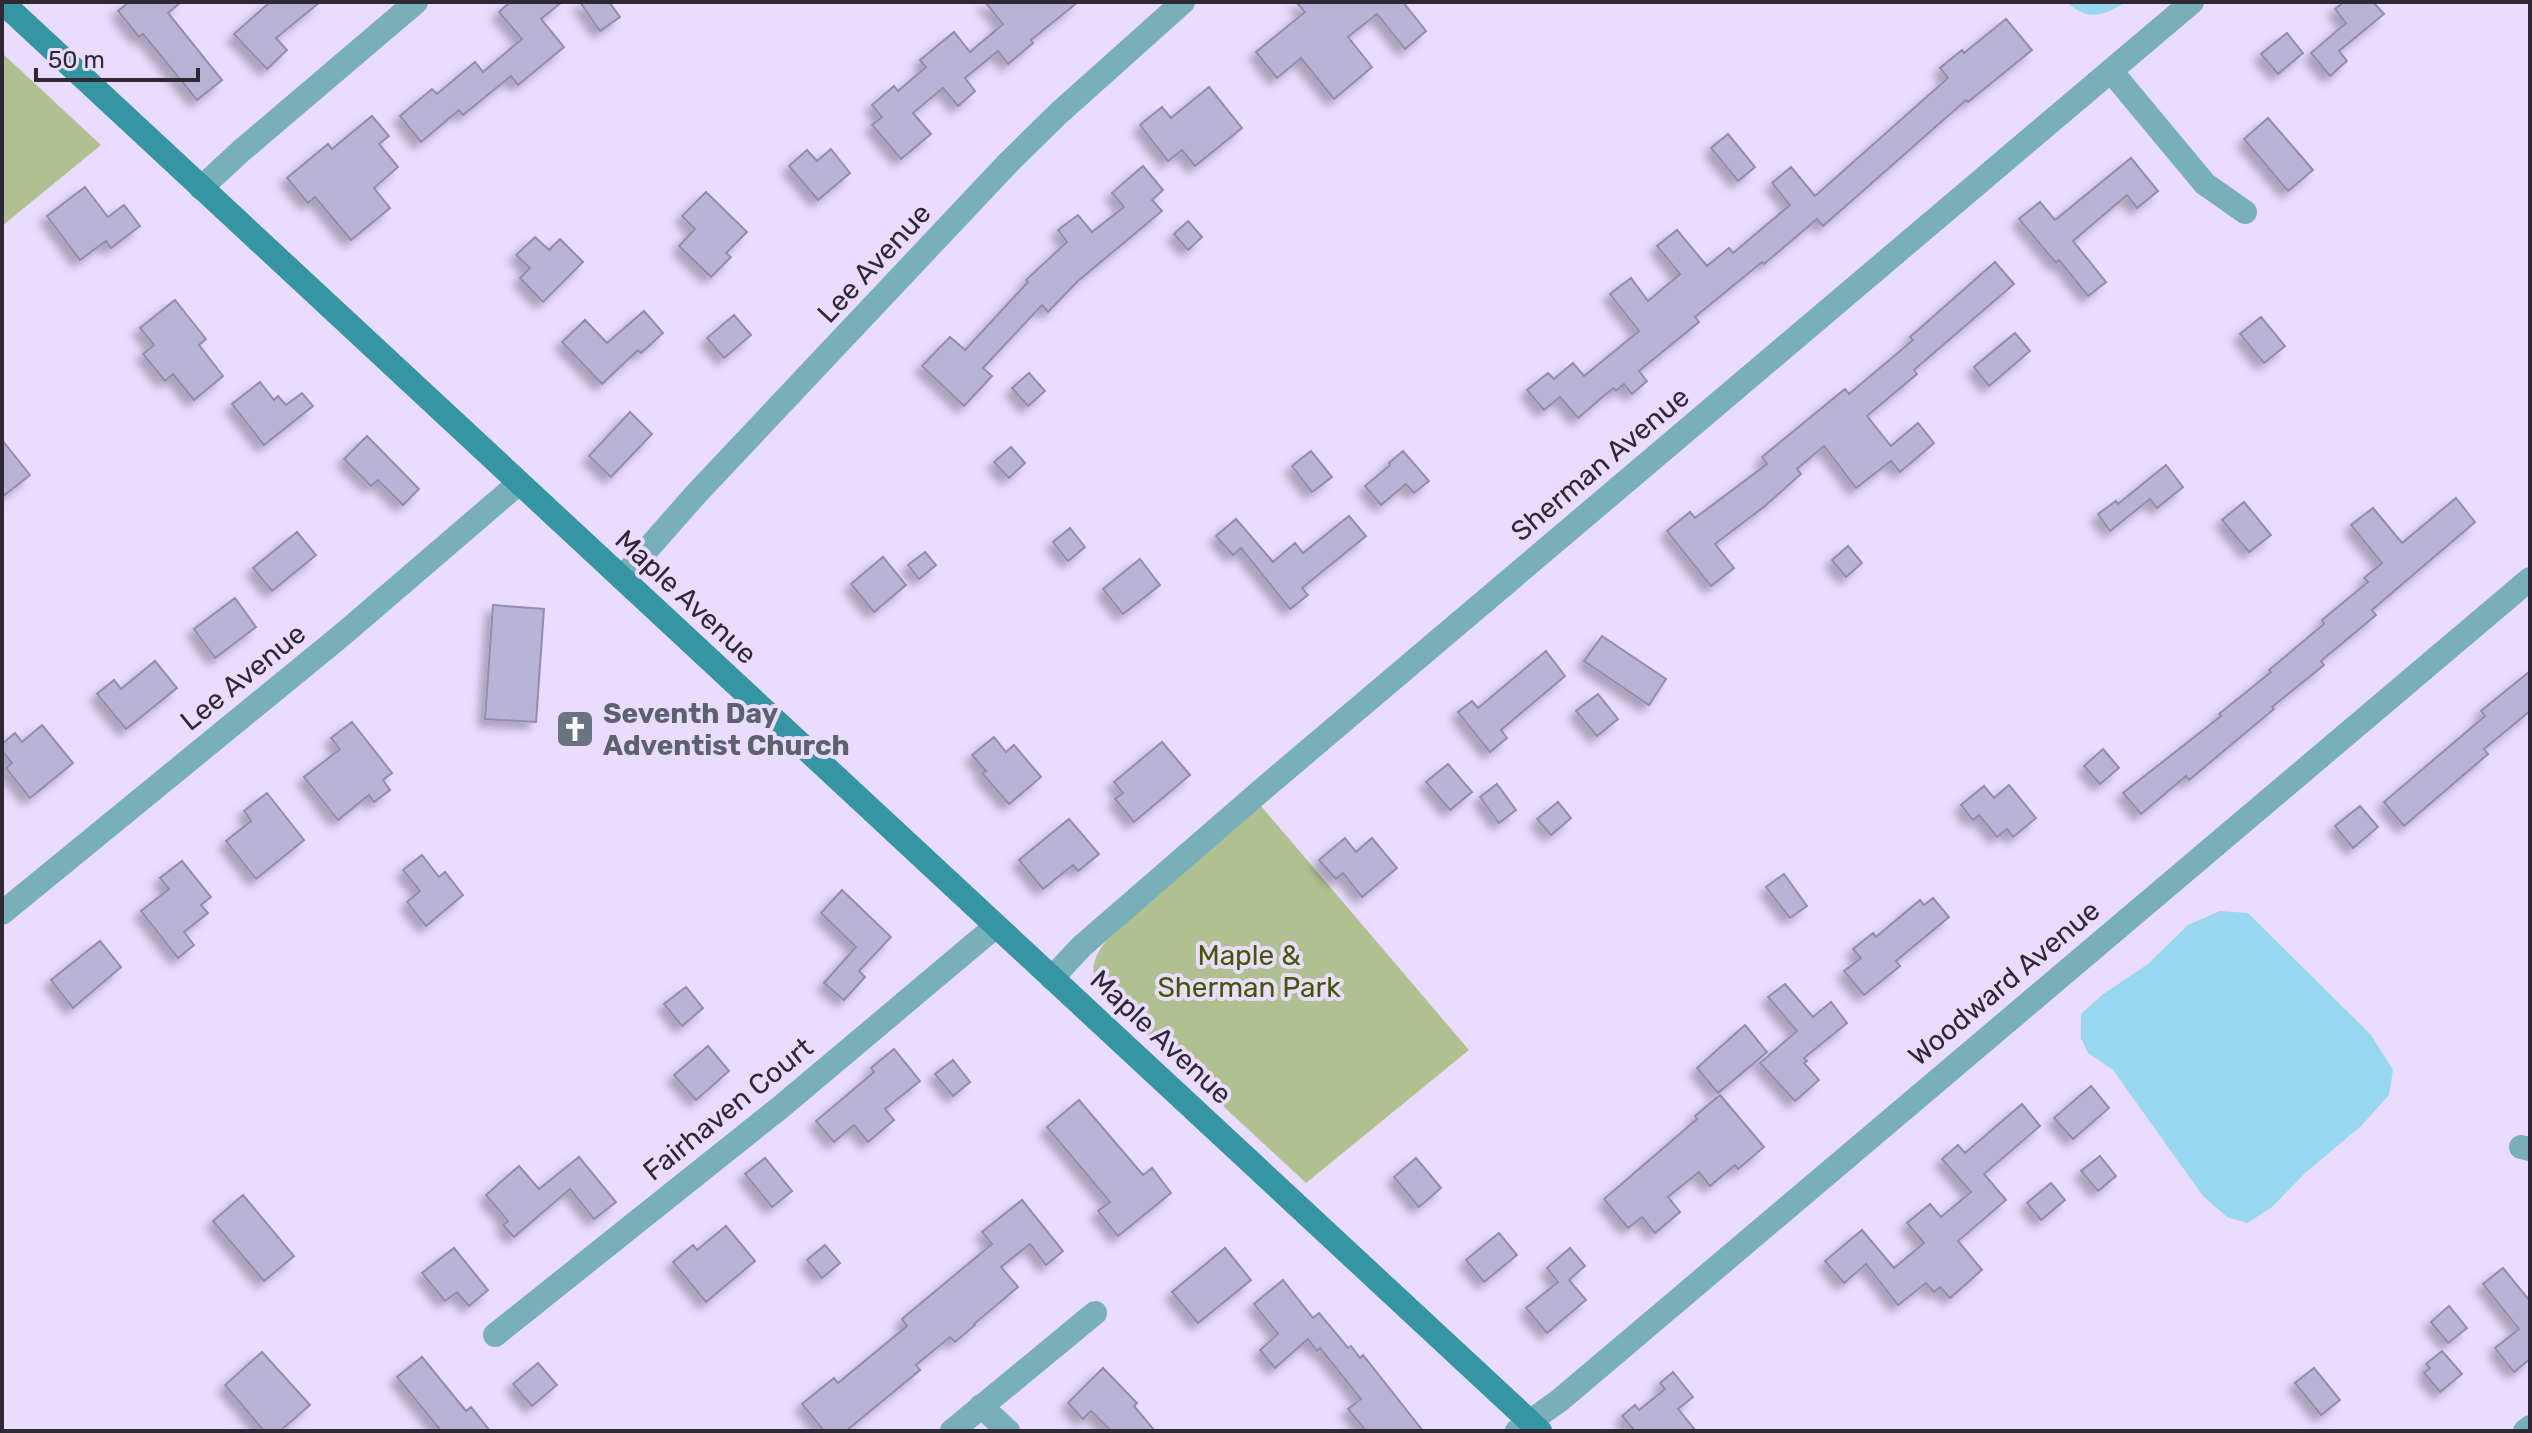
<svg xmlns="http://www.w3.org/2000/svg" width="2532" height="1433" viewBox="0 0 2532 1433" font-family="Rubik,sans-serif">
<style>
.green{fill:#b1c090}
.water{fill:#99d7f0}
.building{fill:#b9b3d6;stroke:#928cad;stroke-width:2;filter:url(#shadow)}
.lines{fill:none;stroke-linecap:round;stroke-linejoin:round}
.street{stroke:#78afb9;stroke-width:24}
.secondary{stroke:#3695a3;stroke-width:24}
.labels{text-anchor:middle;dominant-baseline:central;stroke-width:8;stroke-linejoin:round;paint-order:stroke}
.street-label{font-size:28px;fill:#2f2936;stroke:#eadcff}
.worship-label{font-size:28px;font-weight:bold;fill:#5b616d;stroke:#eadcff;text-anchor:start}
.park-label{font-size:28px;fill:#455603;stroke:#eadcff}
</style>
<defs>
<filter id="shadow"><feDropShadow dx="-7" dy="7" stdDeviation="4" flood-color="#0004"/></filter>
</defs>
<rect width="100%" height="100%" fill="#eadcff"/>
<!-- green -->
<path class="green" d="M2,53L101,145L2,226Z
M1261,806L1469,1050L1306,1183L1106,997C1087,976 1091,958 1109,938Z"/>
<!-- water -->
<path class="water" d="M2067,2H2126C2103,16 2088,22 2067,2Z
M2220,911L2248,913L2371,1035L2393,1070L2389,1095L2361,1126L2305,1173L2272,1207L2247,1223L2227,1217L2203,1196L2113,1070L2088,1053L2081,1038V1014L2102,995L2148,964L2188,925Z"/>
<!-- building -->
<path class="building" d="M129,2H181L168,13L222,80L197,100L143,34L139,37L118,11Z
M270,2H320L276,38L287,50L267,69L234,34Z
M510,2H562L541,19L564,47L518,85L511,76L463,115L459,110L421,142L400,116L432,89L437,94L475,62L483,72L522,39L499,12Z
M580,2H609L620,17L600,31Z
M985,2H1078L1031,40L1033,43L1008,64L998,51L965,78L975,91L958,106L943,88L913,113L931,134L901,159L872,125L882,117L872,105L894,86L898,91L926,67L920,60L954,32L970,52L1003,24Z
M1296,2H1403L1426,31L1405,49L1377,14L1348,37L1372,67L1334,99L1301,58L1277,78L1256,52L1305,12Z
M2344,2H2373L2384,14L2339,51L2347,61L2330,76L2311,53L2346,23L2335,9Z
M2006,19L2032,50L1968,102L1966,100L1823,226L1817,219L1764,264L1762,262L1695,317L1699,322L1639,371L1647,381L1632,394L1624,384L1616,391L1613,388L1578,418L1560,397L1544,410L1527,390L1548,373L1554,379L1573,363L1584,376L1639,331L1610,294L1631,278L1648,301L1680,274L1657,246L1677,230L1707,266L1729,248L1733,253L1790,205L1772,183L1791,167L1815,196L1948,78L1940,68L1962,50L1964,53Z
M2287,33L2303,53L2278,74L2261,54Z
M1209,87L1242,128L1195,166L1182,150L1168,161L1140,125L1162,107L1171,118Z
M372,116L389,136L379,144L398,167L374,188L390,208L351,240L315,197L308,203L287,178L328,144L332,149Z
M2268,118L2313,170L2288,191L2244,139Z
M1728,134L1755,167L1738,181L1711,148Z
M831,149L850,173L818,200L789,166L807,150L817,161Z
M2131,158L2158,191L2137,208L2127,195L2073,241L2106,282L2088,296L2059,260L2056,263L2019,219L2040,202L2055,220Z
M1143,166L1163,190L1152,200L1162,211L1078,281L1048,312L1042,305L983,368L992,376L964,406L922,366L950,337L965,350L1028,282L1026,280L1067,242L1058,230L1078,215L1092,232L1124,207L1112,193Z
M85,187L108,217L124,205L140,226L111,248L106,241L80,260L47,216Z
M706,192L747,232L726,253L731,257L711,277L679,246L695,229L682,216Z
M1188,221L1202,237L1188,250L1174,234Z
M535,237L549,250L560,239L583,262L543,302L520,278L530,268L516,255Z
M1995,262L2014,284L1914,370L1917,374L1867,416L1891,446L1918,423L1934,443L1900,472L1891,461L1856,488L1824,446L1797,469L1801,474L1765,506L1715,544L1734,568L1711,586L1667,531L1690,512L1695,518L1767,464L1762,457L1845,389L1849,394L1913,340L1910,337Z
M175,300L206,339L199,345L223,376L194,400L173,374L165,381L143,354L154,345L140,328Z
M644,311L663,333L641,353L638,350L602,384L562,342L585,320L607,343Z
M734,315L751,335L724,358L707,338Z
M2261,317L2285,346L2264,363L2240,334Z
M2015,333L2030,351L1989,386L1974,367Z
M1029,373L1045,391L1028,406L1012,388Z
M260,382L274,400L278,396L286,405L302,393L313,406L264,445L232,404Z
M630,412L652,434L611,477L589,456Z
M367,436L419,489L403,505L378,480L371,486L344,459Z
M2,440L30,475L2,497Z
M1011,447L1025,463L1009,478L994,462Z
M1311,451L1332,477L1312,492L1292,466Z
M1403,451L1429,481L1414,493L1406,484L1381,505L1365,486L1390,465L1389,463Z
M2166,465L2183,487L2157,508L2150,499L2110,531L2098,514L2116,501L2118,504Z
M2456,498L2475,522L2372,610L2376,615L2321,661L2324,665L2272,707L2274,709L2189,780L2186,776L2141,814L2123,793L2221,716L2219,714L2271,672L2269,670L2324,624L2322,620L2368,582L2364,578L2382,563L2351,525L2373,508L2402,543Z
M2244,502L2271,535L2249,552L2222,520Z
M1349,516L1366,536L1302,588L1308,595L1290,609L1241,548L1233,555L1216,536L1236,519L1273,562L1295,543L1303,553Z
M1070,528L1085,547L1068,561L1053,542Z
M297,532L316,555L272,591L253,568Z
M1848,546L1862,563L1846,577L1832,560Z
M925,552L936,565L919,579L908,565Z
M883,557L906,585L874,612L851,584Z
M1140,559L1160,585L1123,614L1103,589Z
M235,598L256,627L215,658L194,629Z
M493,605L544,609L536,722L485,719Z
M1602,636L1666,679L1649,705L1584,661Z
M1546,651L1565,676L1501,730L1507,738L1490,752L1458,712L1472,701L1478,708Z
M155,661L177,688L126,729L97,694L114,680L121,689Z
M2530,671V711L2484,749L2488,754L2404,826L2384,802L2485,716L2481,711Z
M1598,694L1618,719L1597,736L1576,711Z
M352,722L392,773L383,780L390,790L374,802L369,795L338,820L304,777L340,749L331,738Z
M42,725L73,763L30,798L6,768L12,763L2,751V744L15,733L22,742Z
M994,737L1006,752L1014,745L1041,777L1009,804L982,773L986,771L972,755Z
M1162,742L1190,775L1134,822L1115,799L1123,793L1114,782Z
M2103,749L2119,768L2100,784L2084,766Z
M1448,764L1472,792L1450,810L1426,782Z
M1497,784L1516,810L1499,823L1480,797Z
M2009,785L2036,818L2013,837L2007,829L1997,837L1979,815L1973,820L1961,805L1984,786L1994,798Z
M267,793L304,840L256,879L226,841L251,821L244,811Z
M1558,802L1571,818L1551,835L1537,819Z
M2360,806L2378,827L2353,848L2335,826Z
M1069,819L1099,854L1078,871L1073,865L1043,889L1019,860Z
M1345,838L1356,852L1372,838L1397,868L1362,897L1343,873L1336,879L1319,860Z
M422,855L439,877L445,872L463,895L426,926L407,902L420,891L403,870Z
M182,861L211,897L201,905L208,913L184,932L194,945L178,958L141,911L169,889L160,878Z
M1784,874L1807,906L1790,918L1766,887Z
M842,890L891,937L859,971L865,977L844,1000L824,983L856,947L821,913Z
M1933,898L1949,917L1896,961L1900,966L1864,995L1844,971L1861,958L1853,949L1873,933L1876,937L1920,900L1924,905Z
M100,941L121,967L73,1008L51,980Z
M1785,984L1813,1017L1831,1002L1847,1023L1804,1058L1807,1061L1804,1063L1819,1080L1795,1101L1760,1063L1797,1031L1768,997Z
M686,987L703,1008L682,1026L664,1004Z
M1745,1025L1767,1052L1718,1093L1697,1068Z
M708,1046L729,1071L696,1100L674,1075Z
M894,1049L920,1081L885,1109L894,1120L868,1142L854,1125L834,1142L816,1121L874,1072L871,1068Z
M953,1060L970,1082L953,1096L935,1074Z
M2091,1086L2109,1108L2073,1139L2054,1118Z
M1720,1095L1764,1147L1738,1169L1735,1165L1710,1186L1699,1172L1668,1197L1680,1212L1655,1233L1642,1217L1628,1228L1604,1199L1697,1119L1695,1116Z
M1079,1100L1143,1175L1152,1168L1171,1193L1118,1236L1098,1211L1110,1202L1047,1127Z
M2022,1104L2040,1126L1984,1174L2006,1200L1958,1241L1982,1270L1950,1298L1940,1287L1934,1292L1926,1283L1898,1305L1866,1264L1844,1283L1825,1261L1862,1230L1894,1268L1924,1243L1907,1223L1930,1204L1941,1217L1971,1192L1942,1159L1958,1145L1965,1153Z
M2100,1156L2116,1176L2098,1191L2081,1171Z
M579,1157L616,1202L594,1219L570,1189L514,1237L503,1225L508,1221L486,1195L519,1166L539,1189Z
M765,1158L792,1191L772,1207L745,1174Z
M1416,1158L1441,1188L1419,1207L1394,1177Z
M2051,1183L2065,1200L2041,1220L2027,1203Z
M243,1195L294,1256L264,1281L213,1221Z
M1022,1200L1063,1251L1046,1265L1030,1244L1001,1267L1018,1287L974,1324L975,1325L955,1342L950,1337L916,1365L920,1370L846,1431H824L802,1404L834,1378L838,1383L907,1326L902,1319L992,1244L982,1232Z
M726,1226L755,1261L706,1302L673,1262L693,1245L697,1250Z
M1499,1233L1517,1255L1484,1282L1466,1260Z
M825,1245L840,1263L822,1278L807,1260Z
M454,1248L488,1290L469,1306L457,1292L445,1301L422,1273Z
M1225,1248L1251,1280L1198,1323L1172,1292Z
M1570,1248L1585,1266L1569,1280L1586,1300L1547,1333L1526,1308L1558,1282L1547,1268Z
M2503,1268L2530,1301V1359L2514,1372L2495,1348L2519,1329L2483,1284Z
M1283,1280L1313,1318L1319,1313L1348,1348L1351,1346L1360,1358L1363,1355L1423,1431H1366L1348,1409L1361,1399L1320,1348L1317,1351L1308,1339L1275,1368L1260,1350L1278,1334L1254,1304Z
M2449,1306L2467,1328L2448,1343L2431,1322Z
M2442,1351L2462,1374L2440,1392L2424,1373L2430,1368L2426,1364Z
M262,1352L310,1405L280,1431H264L225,1385Z
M422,1357L466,1411L471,1407L490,1431H441L397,1377Z
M538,1363L557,1385L532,1406L513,1384Z
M1103,1368L1137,1403L1134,1406L1155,1431H1111L1091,1411L1083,1419L1068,1403Z
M2314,1368L2340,1400L2321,1415L2295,1383Z
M1673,1372L1693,1397L1678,1409L1696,1431H1635L1622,1416L1635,1405L1639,1410L1665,1389L1660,1383Z"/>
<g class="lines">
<!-- street -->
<path class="street" d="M2111,71L2205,184L2245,212
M201,188L241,151L416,2
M622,578L697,493L1009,162L1059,113L1183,2
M2,913L342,635L519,483
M1052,978L1082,946L1263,789L2192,2
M2521,1147L2530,1149
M495,1335L782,1106L996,926
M981,1406L1008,1431
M952,1431L1095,1313
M1517,1431L1560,1400L2530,579
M2525,1431L2530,1427"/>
<!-- secondary -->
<path class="secondary" d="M2,2L1540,1431"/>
</g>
<!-- icons -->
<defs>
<g id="church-square" transform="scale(2)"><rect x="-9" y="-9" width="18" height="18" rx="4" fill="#6b7280" stroke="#eadcff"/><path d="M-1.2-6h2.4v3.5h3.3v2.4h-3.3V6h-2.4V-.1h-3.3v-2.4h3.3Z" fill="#fff"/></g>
</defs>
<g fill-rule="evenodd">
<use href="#church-square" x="575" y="729"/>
</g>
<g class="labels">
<!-- street labels -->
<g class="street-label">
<text transform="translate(874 263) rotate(-47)">Lee Avenue</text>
<text transform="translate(1600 464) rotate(-40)">Sherman Avenue</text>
<text transform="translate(686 597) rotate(43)">Maple Avenue</text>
<text transform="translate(243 677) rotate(-39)">Lee Avenue</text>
<text transform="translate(2004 983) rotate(-40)">Woodward Avenue</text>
<text transform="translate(1161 1037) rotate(43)">Maple Avenue</text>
<text transform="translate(728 1109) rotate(-39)">Fairhaven Court</text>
</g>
<!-- worship labels -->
<g class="worship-label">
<text x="603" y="713">Seventh Day<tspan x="603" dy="32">Adventist Church</tspan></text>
</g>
<!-- park labels -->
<g class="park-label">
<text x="1249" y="955">Maple &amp;<tspan x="1249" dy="32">Sherman Park</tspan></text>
</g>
</g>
<!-- border -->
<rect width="2532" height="1433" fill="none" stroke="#2f2936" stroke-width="8"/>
<!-- scale -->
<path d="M36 68v12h162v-12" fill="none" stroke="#2f2936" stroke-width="4"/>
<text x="48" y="68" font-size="24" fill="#2f2936" stroke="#eadcff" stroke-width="6" paint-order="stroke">50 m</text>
</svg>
